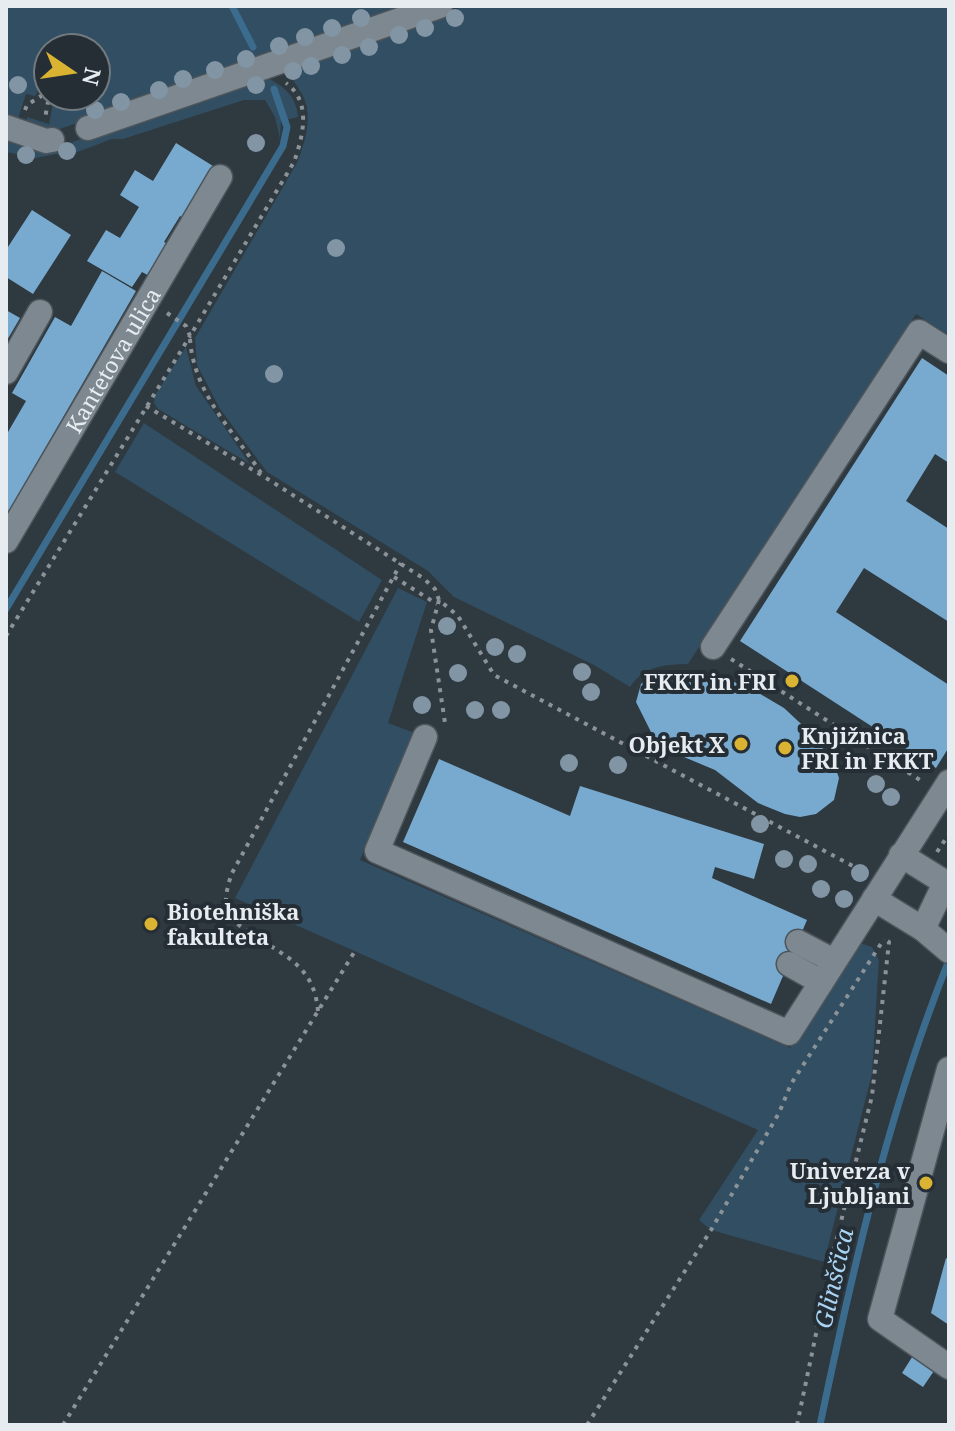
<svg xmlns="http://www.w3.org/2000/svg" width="955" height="1431" viewBox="0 0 955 1431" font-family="'Noto Serif',serif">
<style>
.green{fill:#314e62;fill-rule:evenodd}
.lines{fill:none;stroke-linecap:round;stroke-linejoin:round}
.stream{stroke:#3b6c8e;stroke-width:7}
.building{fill:#78aacf}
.minor-casing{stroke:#4d555b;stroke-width:27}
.path{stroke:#8b9398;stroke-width:4;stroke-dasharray:4 6;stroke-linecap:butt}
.minor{stroke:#7d8890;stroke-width:24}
.tree{fill:#8295a5}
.poi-dot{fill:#dab333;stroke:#252e35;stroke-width:3}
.labels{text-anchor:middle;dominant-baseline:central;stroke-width:8;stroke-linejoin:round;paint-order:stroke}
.street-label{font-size:22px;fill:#e6ecf0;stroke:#252e35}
.poi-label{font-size:22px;font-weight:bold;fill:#e6ecf0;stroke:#252e35;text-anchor:end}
.water-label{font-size:24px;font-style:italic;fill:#a8d3f3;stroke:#252e35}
</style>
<rect width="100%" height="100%" fill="#2f3940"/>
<!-- green -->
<path class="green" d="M6,6H416L48,133L25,125L27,117L49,124L54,99L48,97L43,90L38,91L35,96L26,94L17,122L6,118ZM48,48H96V96H48Z
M465,6H949V335L916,314L688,664C664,665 645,665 630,687L594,665L454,597L428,571L267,472L220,409L197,365L195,338L297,163C304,145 312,120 305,101C301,89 291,80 286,68Z
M264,76C283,86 296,94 298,117L281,121L280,139L275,117L265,100H244L123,139H112L67,156L62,153L36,158L6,152V135L55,148Z
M186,347L196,386L250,464L158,409L154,403L155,395Z
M144,423L382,580L359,622L115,472Z
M398,588L427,602L388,723L415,733L360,860L790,1048L860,943L872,947L879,960L872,1074L824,1262L711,1230L699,1220L758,1130L235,898Z"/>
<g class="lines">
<!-- stream -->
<path class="stream" d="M232,6L253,47
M6,609L283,146L287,127L274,89
M820,1425C853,1268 889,1109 949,960"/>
</g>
<!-- building -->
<path class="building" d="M176,143L213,166L200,188L205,191L187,221L180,216L164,242L170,245L151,277L142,272L132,287L87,261L106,230L120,238L139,207L120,195L135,170L153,181Z
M32,210L71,235L33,294L6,277V250Z
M102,271L136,291L6,516V431L8,432L26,401L12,393L55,317L71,326Z
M6,310L20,318L6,342Z
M922,358L949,376V463L935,454L906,501L949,529V622L864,568L836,612L949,685V747L936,768L740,641Z
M658,671H686L725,678L757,692L784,708L813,735L834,764L839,778L834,800L816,814L800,817L785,814L758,803L715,770L672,752L652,734L636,702L641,684L651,673Z
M439,759L570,816L580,786L764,844L754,879L715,867L712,878L807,920L771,1004L403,842Z
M946,1258L949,1260V1325L931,1313Z
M914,1354L936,1368L923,1387L902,1373Z"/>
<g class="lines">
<!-- minor casing -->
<g class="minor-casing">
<g id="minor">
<path d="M6,127L46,141L52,140"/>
<path d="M88,128L440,6"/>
<path d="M6,372L40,312"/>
<path id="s1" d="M6,541L220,177"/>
<path d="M713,647L919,332L949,351"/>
<path d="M425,737L377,851L789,1033L949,782"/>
<path d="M901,855L949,885"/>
<path d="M874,899L923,929L949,951"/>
<path d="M923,929L945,883"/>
<path d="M798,942L834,961"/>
<path d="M789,964L821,982"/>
<path d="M949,1069L880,1319L949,1367"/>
</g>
</g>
<!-- path -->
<path class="path" d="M25,110L27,105L41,96L48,102L45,118
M167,313L186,326L190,336L294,162C303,136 312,102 286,83
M190,339C194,394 232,429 261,473
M146,406L263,476L423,578L435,589L439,600L458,616L494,675L866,873
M394,577L437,604
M439,600L431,630L445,723
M6,636L190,336
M731,659L923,782
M937,852L949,834
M318,1011C314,966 286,957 252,934C244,929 232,921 228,913C223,901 228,886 231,875L401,563
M63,1425L355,951
M587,1425L711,1230L779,1113L791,1084L884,939
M797,1425L831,1262L872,1096L889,942L884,939"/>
<!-- minor -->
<use href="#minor" class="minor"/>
</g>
<!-- trees -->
<g class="tree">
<circle cx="361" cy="18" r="9"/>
<circle cx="455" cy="18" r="9"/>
<circle cx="332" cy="28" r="9"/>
<circle cx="425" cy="28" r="9"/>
<circle cx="399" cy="35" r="9"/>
<circle cx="305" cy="37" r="9"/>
<circle cx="279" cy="46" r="9"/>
<circle cx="369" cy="47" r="9"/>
<circle cx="342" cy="55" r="9"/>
<circle cx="246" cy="59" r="9"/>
<circle cx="311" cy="66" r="9"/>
<circle cx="215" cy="70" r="9"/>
<circle cx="293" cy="71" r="9"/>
<circle cx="183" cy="79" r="9"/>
<circle cx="18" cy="85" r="9"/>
<circle cx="256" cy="85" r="9"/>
<circle cx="159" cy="90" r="9"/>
<circle cx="121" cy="102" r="9"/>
<circle cx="95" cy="110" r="9"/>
<circle cx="256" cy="143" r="9"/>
<circle cx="67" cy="151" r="9"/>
<circle cx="26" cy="155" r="9"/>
<circle cx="336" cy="248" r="9"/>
<circle cx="274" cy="374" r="9"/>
<circle cx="447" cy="626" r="9"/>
<circle cx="495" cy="647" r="9"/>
<circle cx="517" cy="654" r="9"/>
<circle cx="582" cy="672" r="9"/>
<circle cx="458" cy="673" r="9"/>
<circle cx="591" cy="692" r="9"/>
<circle cx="422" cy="705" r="9"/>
<circle cx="475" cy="710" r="9"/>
<circle cx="501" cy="710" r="9"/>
<circle cx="569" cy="763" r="9"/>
<circle cx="618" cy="765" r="9"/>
<circle cx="876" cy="784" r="9"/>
<circle cx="891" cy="797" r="9"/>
<circle cx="760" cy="824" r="9"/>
<circle cx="784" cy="859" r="9"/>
<circle cx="808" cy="864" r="9"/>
<circle cx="860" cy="873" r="9"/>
<circle cx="821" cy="889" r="9"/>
<circle cx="844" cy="899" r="9"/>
</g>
<!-- markers -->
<g class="poi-dot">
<circle cx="792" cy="681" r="8"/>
<circle cx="741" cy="744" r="8"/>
<circle cx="785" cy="748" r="8"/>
<circle cx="151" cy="924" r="8"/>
<circle cx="926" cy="1183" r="8"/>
</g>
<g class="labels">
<!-- street labels -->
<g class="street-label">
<text stroke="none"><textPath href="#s1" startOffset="210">Kantetova ulica</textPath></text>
</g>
<!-- poi labels -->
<g class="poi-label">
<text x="776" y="681">FKKT in FRI</text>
<text x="801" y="735" text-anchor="start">Knjižnica<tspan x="801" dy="25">FRI in FKKT</tspan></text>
<text x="725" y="744">Objekt X</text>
<text x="167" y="911" text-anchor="start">Biotehniška<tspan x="167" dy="25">fakulteta</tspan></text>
<text x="910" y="1170">Univerza v<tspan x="910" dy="25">Ljubljani</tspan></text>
</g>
<!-- water labels -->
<g class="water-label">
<text transform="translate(833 1278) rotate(-77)">Glinščica</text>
</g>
</g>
<!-- border -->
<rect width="955" height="1431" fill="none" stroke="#e6ecf0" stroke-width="16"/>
<!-- north arrow -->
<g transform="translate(72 72) rotate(103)"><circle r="38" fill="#252e35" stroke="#727a80" stroke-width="2"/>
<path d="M0-6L14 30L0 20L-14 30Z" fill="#dab333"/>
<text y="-12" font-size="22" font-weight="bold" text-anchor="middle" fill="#e6ecf0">N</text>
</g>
</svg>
